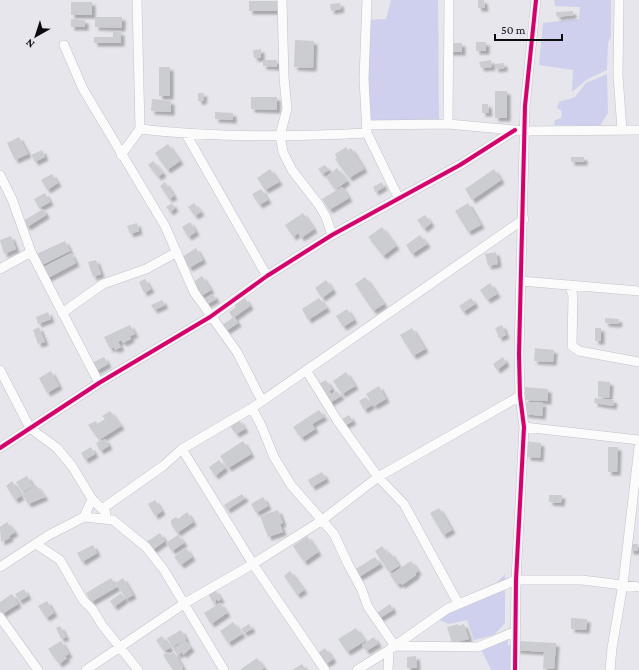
<svg xmlns="http://www.w3.org/2000/svg" width="639" height="670" viewBox="0 0 639 670" font-family="'Crimson Pro',serif">
<style>
.green{fill:#cfd0ed}
.building{fill:#cccdd1;filter:url(#shadow)}
.lines{fill:none;stroke-linecap:round;stroke-linejoin:round}
.street-casing{stroke:#c2c2c7;stroke-width:10}
.street{stroke:#fbfbfc;stroke-width:9}
.cycleway-casing{stroke:#e4e4ee;stroke-width:6}
.cycleway{stroke:#d6006c;stroke-width:4}
</style>
<defs>
<filter id="shadow"><feDropShadow dx="3.5" dy="3.5" stdDeviation="1" flood-color="#0004"/></filter>
</defs>
<rect width="100%" height="100%" fill="#e6e6ec"/>
<!-- green -->
<path class="green" d="M391,0H438L439,121L368,124L367,20L386,19Z
M554,0H611V36L608,43L607,70L586,80L572,92L573,70L539,65L543,23L579,19L580,7L555,6Z
M607,74L608,113L600,126L554,125L555,120L561,118L562,111L557,108L559,102L575,97L586,83Z
M505,574V623L494,635L474,640L467,620L449,624L433,617L492,588Z
M508,639V645L512,646L510,670H491L481,649Z"/>
<!-- building -->
<path class="building" d="M478,0H484L485,8H478Z
M249,1H281V11H249Z
M71,2H92V15H71Z
M340,3L341,9L331,11L330,4Z
M573,11V15L557,17L556,12Z
M95,17H122V28L95,27Z
M71,19L85,20V27H71Z
M113,31L121,32V43H94V37H113Z
M295,40L314,41L313,68L294,67Z
M476,42H486V51H476Z
M447,43H462V52H447Z
M261,49V58H254L253,50Z
M263,60H277V67L263,66Z
M491,60L492,67L481,68L479,62Z
M504,63V68L495,69V64Z
M159,67H170V96H159Z
M495,91H507V118H495Z
M198,93H204L203,101H198Z
M251,97H277V110L251,109Z
M152,99L171,101V112L151,111Z
M482,104H488L489,113H482Z
M215,112L233,113V120L215,119Z
M19,137L28,154L15,160L7,143Z
M168,144L180,161L167,170L155,153Z
M346,147L348,150L351,148L364,169L349,178L335,159L337,158L335,154Z
M42,150L45,157L35,162L31,155Z
M571,157H584V162H571Z
M153,161L163,173L158,177L148,165Z
M325,165L329,170L322,174L318,169Z
M337,168L347,181L335,190L326,177Z
M270,169L279,182L265,190L257,178Z
M494,169L501,180L472,200L465,189Z
M52,174L58,183L47,190L41,180Z
M165,182L174,196L169,199L160,186Z
M382,182L384,187L375,192L373,187Z
M342,187L349,198L329,210L322,199Z
M261,189L268,200L259,205L252,194Z
M45,193L50,202L39,208L34,199Z
M172,203L175,208L170,212L166,207Z
M194,203L201,212L195,216L188,207Z
M468,203L481,225L468,232L455,211Z
M43,209L46,215L27,227L23,221Z
M303,213L314,229L301,238L298,233L293,237L285,225Z
M425,215L431,223L424,229L417,220Z
M190,222L196,232L188,237L182,227Z
M137,223L139,231L130,234L127,226Z
M382,227L396,246L383,256L368,237Z
M420,235L427,244L412,254L406,245Z
M11,236L16,249L4,254L0,240Z
M65,241L70,251L40,266L34,255Z
M196,248L203,260L189,268L182,257Z
M496,252L498,264L488,266L485,254Z
M71,253L76,263L46,279L40,269Z
M96,260L101,274L93,277L88,262Z
M202,276L211,290L201,296L192,283Z
M365,277L384,304L373,311L355,284Z
M145,279L151,289L144,293L139,282Z
M326,280L333,290L322,298L315,288Z
M490,283L497,294L487,300L480,290Z
M213,294L216,299L204,306L201,301Z
M245,298L250,306L233,318L229,312L236,307L234,305Z
M319,298L327,308L308,320L302,309Z
M471,298L475,304L463,312L459,306Z
M162,300L165,305L154,310L151,305Z
M347,309L354,320L343,327L336,316Z
M48,312L51,319L38,324L36,317Z
M234,317L238,323L226,331L222,325Z
M605,318L619,319L618,324L605,323Z
M130,325L135,334L130,336L131,339L123,343L121,340L118,342L121,347L115,350L114,347L110,349L104,337Z
M502,325L506,335L499,338L495,328Z
M39,327L45,342L38,344L33,330Z
M412,328L425,349L413,356L400,335Z
M595,328H601V341H595Z
M535,348L554,350L553,362L534,361Z
M104,357L108,364L96,371L92,363Z
M503,357L506,363L497,370L493,364Z
M51,371L59,386L47,393L39,378Z
M346,372L355,386L342,394L333,381Z
M326,380L332,389L329,391L331,394L337,391L341,396L328,404L316,385Z
M598,381L610,382L609,398L598,397Z
M379,386L386,399L374,406L366,394Z
M525,387L548,389V401L525,400Z
M366,397L372,405L364,410L359,401Z
M595,398L614,400L613,406L594,403Z
M525,402L543,403L542,416L524,414Z
M319,410L324,417L312,424L315,429L301,438L293,427Z
M110,411L121,426L99,440L88,425L96,421L97,424L105,419L102,416Z
M349,415L353,421L344,426L340,420Z
M239,420L245,429L236,434L230,426Z
M105,439L109,446L100,451L96,443Z
M243,441L251,454L228,468L220,456Z
M526,441L541,443L540,458L527,457V452H525Z
M91,447L95,454L85,460L81,453Z
M608,447H618L617,472H608Z
M219,460L225,468L215,476L209,467Z
M322,472L326,479L312,487L308,480Z
M27,476L33,486L22,492L16,482Z
M12,481L21,496L15,500L6,486Z
M36,485L45,497L28,504L22,494Z
M242,494L245,498L227,510L224,505Z
M549,495H562L561,503L549,502Z
M263,497L268,506L256,513L251,504Z
M155,500L162,511L155,516L148,504Z
M439,508L452,530L443,535L430,513Z
M278,510L283,523L280,524L283,532L268,537L260,516Z
M187,512L193,522L177,533L171,524V520L176,517L178,519Z
M7,522L15,532L9,536L10,538L1,542L0,527Z
M160,533L165,541L151,551L146,542Z
M178,535L184,543L172,551L166,543Z
M307,536L318,552L304,562L293,546Z
M630,544H638V551H630Z
M93,545L97,553L82,562L77,553Z
M382,546L388,554L390,552L399,566L389,572L375,551Z
M186,548L192,557L181,565L174,557Z
M375,557L380,564L359,577L354,570Z
M411,561L418,571L415,574L416,575L402,585L400,583L397,585L390,575Z
M290,571L304,590L297,595L284,576Z
M111,578L117,587L91,602L86,593Z
M123,578L133,595L126,599L116,583Z
M24,589L28,596L19,601L15,594Z
M215,590L221,599L218,601L217,599L215,600L216,602L214,604L208,594Z
M121,593L125,599L114,607L110,601Z
M12,594L18,604L2,614L0,611V602Z
M47,601L54,613L46,618L38,606Z
M220,603L227,613L211,624L204,613Z
M390,604L393,610L378,619L375,614Z
M571,618L587,619L586,630L571,629Z
M233,622L242,634L228,643L220,631Z
M249,624L252,629L244,633L241,629Z
M458,624V626L464,624L469,639L452,643L447,627Z
M60,626L66,637L61,639L56,628Z
M356,628L365,641L347,652L338,639Z
M181,630L186,639L172,647L167,638Z
M162,636L170,648L164,651L156,640Z
M374,637L378,644L366,651L362,645Z
M185,640L191,648L183,655L182,652L178,655L173,649Z
M61,641L69,654L65,656L67,658L59,664L48,649Z
M517,641L556,643L554,669H543L544,652L516,650Z
M325,648L333,659L326,664L318,653Z
M168,652L170,655L174,652L183,668L182,670H173L163,655Z
M416,656L417,668H407V657Z
M257,658L264,668L261,670H242L241,669Z
M302,664L306,670H292Z"/>
<g class="lines">
<!-- street casing -->
<g class="street-casing">
<path id="street" d="M137,0L140,129
M282,0L284,78L287,109L280,135L283,152L292,170L319,205L326,217L332,235
M367,0L364,79L367,133L399,199
M619,0L618,75L622,130
M64,45L83,89L165,226L194,292L237,352L262,401
M448,124L449,0
M366,125L448,124L525,131L639,130
M186,134L267,276
M121,155L140,129C215,138 292,137 367,133
M0,175L12,199L31,252L99,383
M0,269L31,252
M521,281L639,291
M569,285L573,295L572,346L579,351L639,362
M62,313L103,284L146,269L177,252
M0,370L30,428L57,448L72,466L92,499L106,513
M306,370L337,420L378,477L404,504L458,603
M252,408L261,425L274,457L291,485L334,534L348,564L361,588L368,607L395,646L478,647L516,631
M524,427L639,440
M0,448L99,383L210,317L267,276L332,235L460,165L515,130
M182,449L253,564L325,670
M102,509L163,466L182,449L252,408L524,219
M84,517L92,499
M36,544L60,560L83,600L93,610L102,625L138,670
M0,567L49,535L84,517L113,520L146,547L164,570L224,670
M0,617L38,670
M86,670L185,603L253,564L321,521L378,477L520,396
M357,670L389,650L447,609L516,580H582L639,587
M388,670L389,650
M515,670L516,580L524,427L520,396L519,354L525,106L536,0
M610,670L612,648L623,584L639,447"/>
</g>
<!-- street -->
<use href="#street" class="street"/>
<!-- cycleway casing -->
<g class="cycleway-casing">
<path id="cycleway" d="M0,448L99,383L210,317L267,276L332,235L460,165L515,130
M515,670L516,580L524,427L520,396L519,354L525,106L536,0"/>
</g>
<!-- cycleway -->
<use href="#cycleway" class="cycleway"/>
</g>
<!-- north arrow -->
<g transform="translate(36 36) rotate(219)" stroke="#e4e4ee" stroke-width="3" paint-order="stroke">
<path d="M0-3L7 15L0 10L-7 15Z" fill="#0c0c0f"/>
<text y="-6" font-size="11" font-weight="bold" text-anchor="middle" fill="#0c0c0f">N</text>
</g>
<!-- scale -->
<path d="M495 34v6h67v-6" fill="none" stroke="#0c0c0f" stroke-width="2"/>
<text x="501" y="34" font-size="12" fill="#0c0c0f" stroke="#e4e4ee" stroke-width="3" paint-order="stroke">50 m</text>
</svg>
